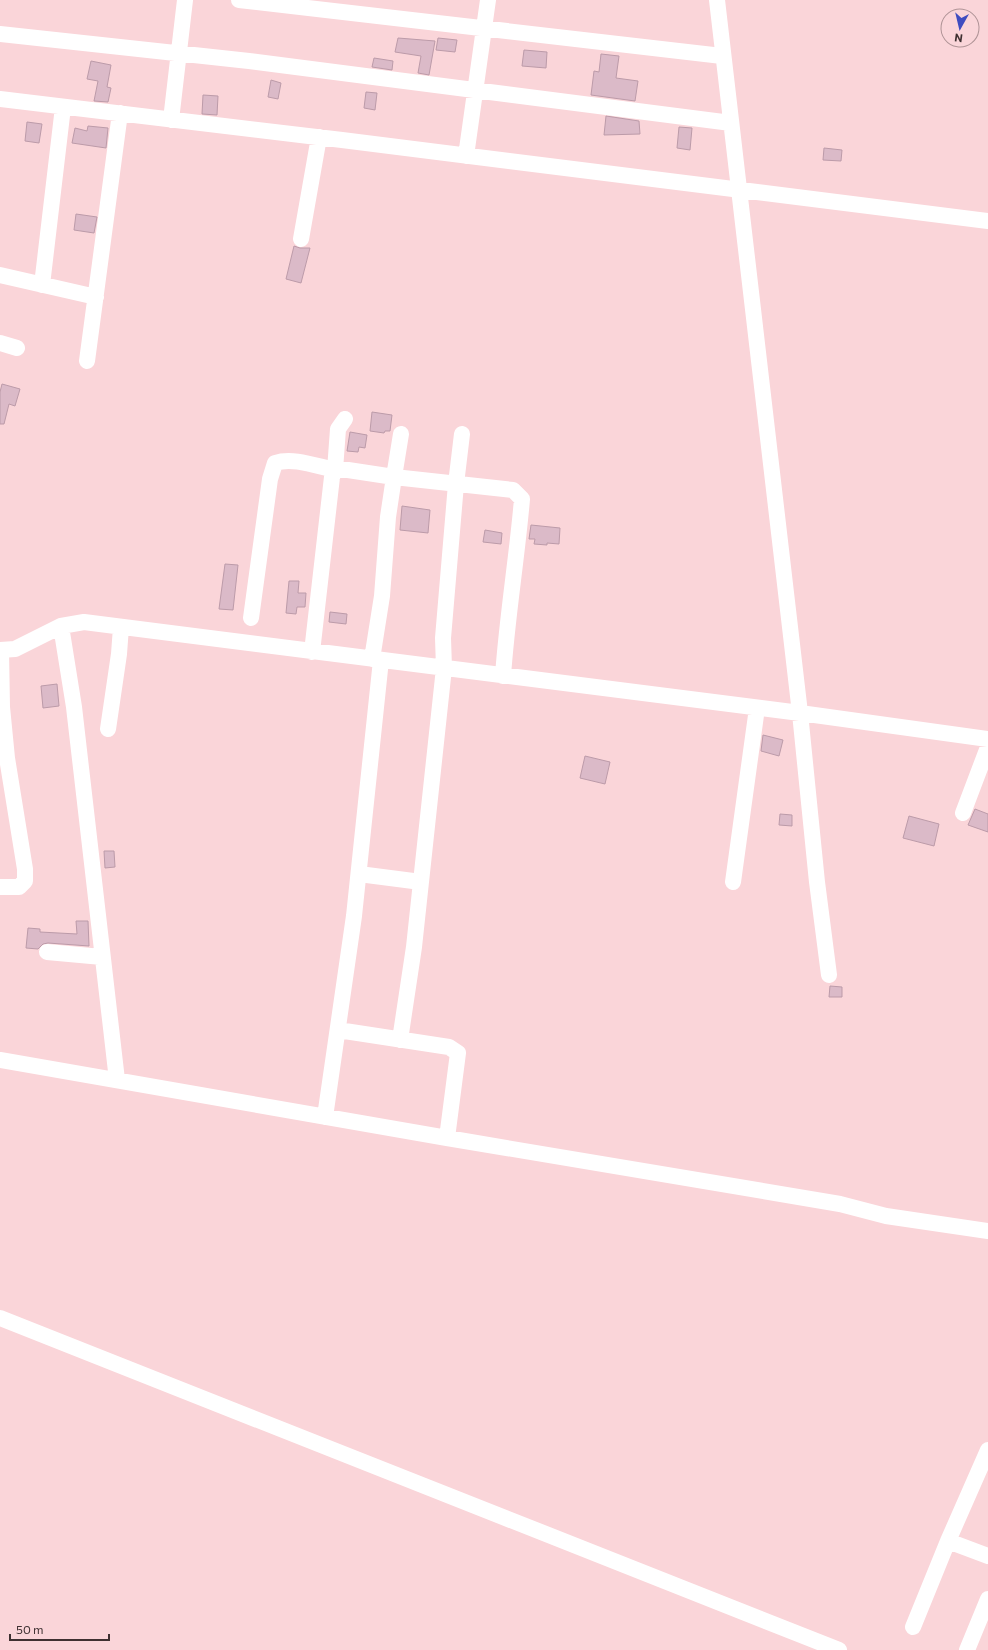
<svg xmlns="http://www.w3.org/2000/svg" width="988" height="1650" viewBox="0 0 988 1650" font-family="Commissioner,sans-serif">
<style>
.building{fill:#dbbac8;stroke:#bc9ba9}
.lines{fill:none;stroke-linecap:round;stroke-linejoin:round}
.minor{stroke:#fff;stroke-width:16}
</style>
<rect width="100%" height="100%" fill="#fad5d9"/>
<!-- building -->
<path class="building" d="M398,38L435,41L429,75L418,73L421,56L395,52Z
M438,38L457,40L455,52L436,50Z
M524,50L547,52L546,68L522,66Z
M601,54L619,56L616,78L638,81L635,101L591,95L594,71L599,72Z
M374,58L393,61L392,70L372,67Z
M91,61L111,65L107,87L111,88L108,102L94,101L98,81L87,79Z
M271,80L281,83L278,99L268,97Z
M366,92L377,93L375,110L364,108Z
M203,95L218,96L217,115L202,114Z
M606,116L639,121L640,134L604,135Z
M27,122L42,124L39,143L25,141Z
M88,126L108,128L106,148L72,143L75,128L87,131Z
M679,127L692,128L690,150L677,148Z
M824,148L842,150L841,161L823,160Z
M76,214L97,217L94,233L74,230Z
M294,246L300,248H310L301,283L286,279Z
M2,384L20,389L15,406L9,404L4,424H0V392Z
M372,412L392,415L390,431H385L384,433L370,431Z
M350,432L367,435L365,448L359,447L358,452L347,451Z
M402,506L430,510L428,533L400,530Z
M531,525L560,528L559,544L547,543V545L534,544L535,539H529Z
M485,530L502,533L501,544L483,542Z
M225,564L238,565L233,610L219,609Z
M289,581H299L298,593H306L305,607H297L296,614L286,613Z
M330,612L347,614L346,624L329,622Z
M57,684L59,706L43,708L41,686Z
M763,735L783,740L779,756L761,751Z
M585,756L610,762L605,784L580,778Z
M975,809L988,814V832L968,825Z
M780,814L792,815V826L779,825Z
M909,816L939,824L934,846L903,838Z
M104,851H114L115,867L105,868Z
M76,921H88L89,946L48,943L43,944L38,949L26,948L28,928L40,929V932L77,934Z
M830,986L842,987V997H829Z"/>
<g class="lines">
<!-- minor -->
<path class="minor" d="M239,0L722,56
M717,0L800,713L817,882L829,975
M0,34L249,61L731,123
M0,99L342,140L988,221
M171,120L185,0
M466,156L488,0
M301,239L319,137
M0,275L96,297
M42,285L63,107
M0,343L17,348
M87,361L120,113
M251,618L270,479L275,463C293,457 316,466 335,470L338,429L345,419
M61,626L74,707L117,1080
M0,650L15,649L61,626L84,622L800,713L988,739
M312,652L332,477L335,470H348L394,477L401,434
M372,659L382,596L388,517L394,477L513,490L522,499C517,558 507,617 503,676
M108,729L119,654L121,627
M963,813L988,747
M359,874L421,882
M733,882L757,708
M0,887H19L25,881V869L7,758L2,707L1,650
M47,952L102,957
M338,1030L449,1047L458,1053L447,1138
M400,1040L414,947L444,668L443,638L456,484L462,434
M0,1060L447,1138L840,1204L886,1216L988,1231
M325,1117L354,916L381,660
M0,1318L839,1650
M948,1541L988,1556
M913,1627L948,1541L988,1450
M967,1650L988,1599"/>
</g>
<!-- north arrow -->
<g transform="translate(960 28) rotate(188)"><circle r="19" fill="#fad5d9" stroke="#af9396"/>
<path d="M0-3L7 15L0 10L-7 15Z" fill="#3f4cc0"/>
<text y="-6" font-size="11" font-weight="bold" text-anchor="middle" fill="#3e3031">N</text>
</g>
<!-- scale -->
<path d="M10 1634v6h99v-6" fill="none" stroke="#3e3031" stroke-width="2"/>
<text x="16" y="1634" font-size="12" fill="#3e3031" stroke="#fad5d9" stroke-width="3" paint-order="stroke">50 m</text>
</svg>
